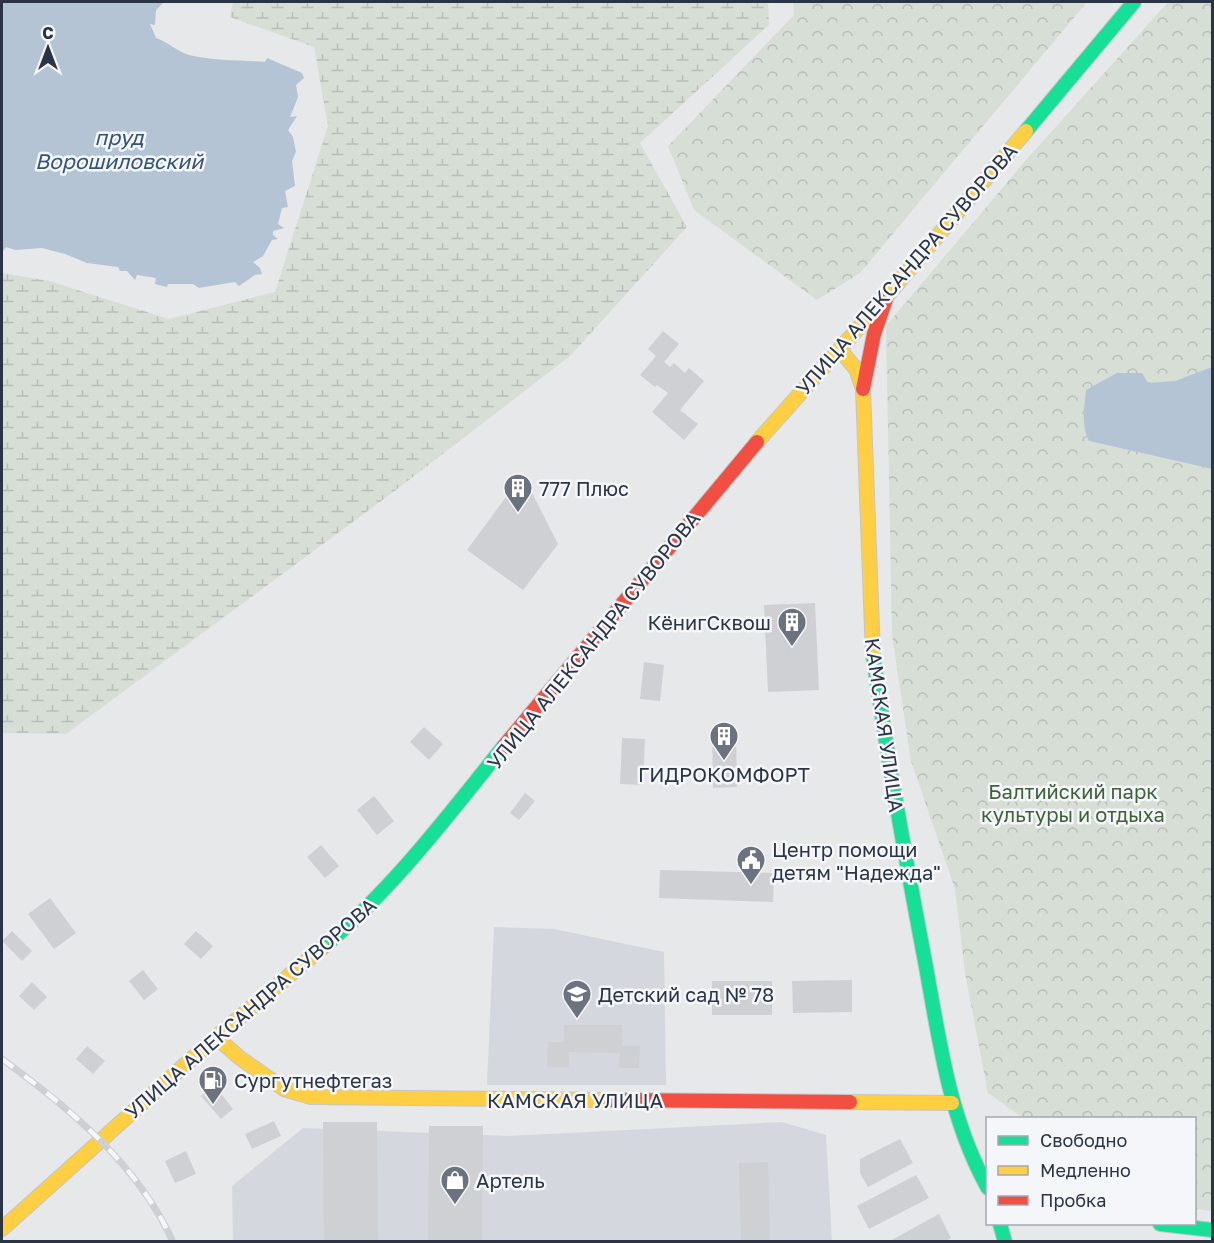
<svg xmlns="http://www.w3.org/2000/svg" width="1214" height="1243" viewBox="0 0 1214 1243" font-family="'Golos Text',sans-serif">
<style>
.built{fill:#d4d7dd}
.forest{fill:url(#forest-crowns)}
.wetland{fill:url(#wetland-marsh)}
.water{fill:#b4c4d5}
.building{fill:#ced0d3}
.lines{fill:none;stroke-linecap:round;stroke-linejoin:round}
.fast-casing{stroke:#c4c6c8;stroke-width:16}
.slow-casing{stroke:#c4c6c8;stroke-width:16}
.jam-casing{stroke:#c4c6c8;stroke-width:16}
.fast{stroke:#16e098;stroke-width:14}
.slow{stroke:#ffcf43;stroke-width:14}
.jam{stroke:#f24e42;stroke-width:14}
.rail-casing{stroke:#cecfd2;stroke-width:7}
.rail{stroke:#f4f6f9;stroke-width:4.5;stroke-dasharray:14;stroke-linecap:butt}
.labels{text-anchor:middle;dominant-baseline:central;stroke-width:5;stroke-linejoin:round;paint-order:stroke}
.street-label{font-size:20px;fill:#2b3445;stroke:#f4f6f9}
.poi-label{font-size:20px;fill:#2b3445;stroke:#f4f6f9;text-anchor:start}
.park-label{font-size:20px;fill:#3f6138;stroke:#f4f6f9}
.water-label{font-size:21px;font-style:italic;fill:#34527a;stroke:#f4f6f9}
</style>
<defs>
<pattern id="forest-crowns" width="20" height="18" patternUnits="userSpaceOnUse" patternTransform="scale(1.5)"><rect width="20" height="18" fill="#d6ded6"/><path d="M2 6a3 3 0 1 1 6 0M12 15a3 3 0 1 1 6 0" fill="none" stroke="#b8bfb9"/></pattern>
<pattern id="wetland-marsh" width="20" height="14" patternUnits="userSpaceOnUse" patternTransform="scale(1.5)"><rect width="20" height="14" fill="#d6ded6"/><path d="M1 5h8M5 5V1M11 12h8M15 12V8" fill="none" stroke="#b8bfb9"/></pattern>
</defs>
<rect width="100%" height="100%" fill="#e6e8ea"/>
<!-- built -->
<path class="built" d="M494,927L554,929L664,952L666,1085H487Z
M782,1122L826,1135L832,1241H233L232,1186L303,1128L509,1136Z"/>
<!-- forest -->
<path class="forest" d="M793,2H1087L860,273L817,300L694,210L668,146L794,15Z
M1168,2H1212V367L1175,381L1086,390C1084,407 1081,425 1089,441L1212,469V1211L1195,1209L1194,1118H1023L988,1093L965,973L955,889L911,761L892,635L886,326L1026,160Z"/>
<!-- wetland -->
<path class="wetland" d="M233,2H768L769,25L640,143L687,227L570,356L388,496L66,734L2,733V273L49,281L169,319L275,292L328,126L314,47L230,17Z"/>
<!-- water -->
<path class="water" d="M2,2H164L156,10L155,25L150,24L156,38C168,42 178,52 189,55C214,61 240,60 265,62L267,58L302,73L304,78L296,85L298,97L290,117L297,116L288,130L293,137L296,152L292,161L295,186L285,191L288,207L282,208L278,224L284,228L273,231V235L278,239L272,240L263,256L253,262L260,268L262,274L255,275L239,286L235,282L199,288L193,284H168L167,287L155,284L156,278L137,275L135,280L127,271H120L118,267L87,263L65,254L42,248L15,250L6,247L2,252Z
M1212,367V469L1089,441C1081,425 1084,407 1086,390L1117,373H1142L1148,383L1175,381Z"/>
<!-- building -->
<path class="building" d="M663,331L679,344L664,362L670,367L674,363L685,373L689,368L704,381L680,410L698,424L684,440L652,412L668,393L657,385L655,387L640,375L656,356L648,349Z
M526,481L558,544L523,590L467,550L517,482Z
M815,603L819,690L768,692L764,605Z
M644,662L664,665L660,701L640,699Z
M424,727L443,744L429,760L410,742Z
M712,735H736L737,787L713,788Z
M622,738L645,739L643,785L620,784Z
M525,793L535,801L519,820L510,813Z
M374,796L394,821L377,835L357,810Z
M321,845L339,866L325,878L307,857Z
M660,870L774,873L773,902L659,898Z
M50,898L76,933L54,949L28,914Z
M12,931L32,951L22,961L2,941Z
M196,931L213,946L201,959L184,944Z
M143,970L158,989L144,1000L129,981Z
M852,980V1012L793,1013L792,981Z
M712,981H772V1015H712Z
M32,982L47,997L34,1010L19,996Z
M564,1025H622V1046H640L639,1068H619L620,1053L569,1052V1067H547L548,1042H564Z
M87,1046L105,1061L93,1074L76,1059Z
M214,1085L233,1109L221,1119L201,1096Z
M274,1121L281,1136L252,1149L245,1134Z
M323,1122H377L378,1242H324Z
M429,1126H483L482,1242H428Z
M900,1139L913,1163L868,1187L860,1173V1159Z
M186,1151L196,1174L175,1183L165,1161Z
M768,1162L770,1242H741L739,1163Z
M916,1175L929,1198L869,1229L857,1206Z
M939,1214L951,1238L944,1242H888Z"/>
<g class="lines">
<!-- fast casing -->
<g class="fast-casing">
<path id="fast" d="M1026,131L1134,2
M873,655C887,756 905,856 924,956C939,1036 948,1117 988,1188
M322,948C392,890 447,817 504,746
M1000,1224L1005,1242
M1160,1224L1212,1230"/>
</g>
<!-- slow casing -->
<g class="slow-casing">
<path id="slow" d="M840,350L856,369L863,389L873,655
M757,442L887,296L1026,131
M216,1037L240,1058L284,1089L311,1097L608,1100
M850,1102L952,1103
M2,1229L216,1037L322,948"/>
</g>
<!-- jam casing -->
<g class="jam-casing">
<path id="jam" d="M863,389L874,334L886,299
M504,746L757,442
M608,1100L850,1102"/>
</g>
<!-- fast -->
<use href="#fast" class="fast"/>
<!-- slow -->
<use href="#slow" class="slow"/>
<!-- jam -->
<use href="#jam" class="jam"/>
<!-- rail casing -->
<g class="rail-casing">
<path id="rail" d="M2,1059C69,1108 138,1164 173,1242"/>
</g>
<!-- rail -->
<use href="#rail" class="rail"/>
</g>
<!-- icons -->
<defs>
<g id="building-pin" transform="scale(1.5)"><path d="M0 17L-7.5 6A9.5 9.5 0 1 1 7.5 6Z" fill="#6c737f" stroke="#f4f6f9"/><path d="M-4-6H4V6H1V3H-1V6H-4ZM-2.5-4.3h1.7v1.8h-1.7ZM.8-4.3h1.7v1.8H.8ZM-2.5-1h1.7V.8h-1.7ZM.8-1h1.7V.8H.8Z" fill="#fff"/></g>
<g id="civic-pin" transform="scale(1.5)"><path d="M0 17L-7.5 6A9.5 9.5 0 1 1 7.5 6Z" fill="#6c737f" stroke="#f4f6f9"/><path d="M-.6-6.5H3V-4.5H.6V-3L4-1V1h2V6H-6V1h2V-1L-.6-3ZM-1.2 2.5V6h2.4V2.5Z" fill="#fff"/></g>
<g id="school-pin" transform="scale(1.5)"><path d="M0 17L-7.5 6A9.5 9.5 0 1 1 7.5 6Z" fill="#6c737f" stroke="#f4f6f9"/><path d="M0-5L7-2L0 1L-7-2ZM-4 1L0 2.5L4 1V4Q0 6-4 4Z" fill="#fff"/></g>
<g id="fuel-pin" transform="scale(1.5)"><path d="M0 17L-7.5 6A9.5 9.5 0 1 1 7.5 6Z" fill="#6c737f" stroke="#f4f6f9"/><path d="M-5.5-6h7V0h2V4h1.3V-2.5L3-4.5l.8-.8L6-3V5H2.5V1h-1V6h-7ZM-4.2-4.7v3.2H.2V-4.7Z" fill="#fff"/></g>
<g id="shop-pin" transform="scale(1.5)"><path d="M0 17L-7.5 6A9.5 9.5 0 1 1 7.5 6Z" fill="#6c737f" stroke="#f4f6f9"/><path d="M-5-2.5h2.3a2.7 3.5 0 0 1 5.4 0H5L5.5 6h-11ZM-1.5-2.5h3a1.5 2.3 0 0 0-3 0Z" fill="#fff"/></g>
</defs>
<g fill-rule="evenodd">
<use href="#building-pin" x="518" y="488"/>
<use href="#building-pin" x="792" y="622"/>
<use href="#building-pin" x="724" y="736"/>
<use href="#civic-pin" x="751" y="860"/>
<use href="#school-pin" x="577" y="994"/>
<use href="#fuel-pin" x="213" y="1080"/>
<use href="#shop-pin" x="455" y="1180"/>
</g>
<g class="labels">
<!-- street labels -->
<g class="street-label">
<text transform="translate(906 269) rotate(-49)">УЛИЦА АЛЕКСАНДРА СУВОРОВА</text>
<text transform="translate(593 640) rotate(-51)">УЛИЦА АЛЕКСАНДРА СУВОРОВА</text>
<text transform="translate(885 725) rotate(82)">КАМСКАЯ УЛИЦА</text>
<text transform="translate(250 1008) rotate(-41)">УЛИЦА АЛЕКСАНДРА СУВОРОВА</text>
<text x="575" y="1100">КАМСКАЯ УЛИЦА</text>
</g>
<!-- poi labels -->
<g class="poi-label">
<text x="539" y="488">777 Плюс</text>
<text x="771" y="622" text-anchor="end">КёнигСквош</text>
<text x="724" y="774" text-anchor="middle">ГИДРОКОМФОРТ</text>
<text x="772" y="849">Центр помощи<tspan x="772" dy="23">детям "Надежда"</tspan></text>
<text x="598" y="994">Детский сад № 78</text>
<text x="234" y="1080">Сургутнефтегаз</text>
<text x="476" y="1180">Артель</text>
</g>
<!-- park labels -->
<g class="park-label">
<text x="1073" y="791">Балтийский парк<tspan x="1073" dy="23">культуры и отдыха</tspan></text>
</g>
<!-- water labels -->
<g class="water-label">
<text x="119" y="137">пруд<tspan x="119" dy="24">Ворошиловский</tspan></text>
</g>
</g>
<!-- border -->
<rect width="1214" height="1243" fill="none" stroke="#2b3445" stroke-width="6"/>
<!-- legend -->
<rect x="986" y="1117" width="210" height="108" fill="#f4f6f9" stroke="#a4a8b1" stroke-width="1.5"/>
<rect x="998" y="1136" width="30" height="9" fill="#16e098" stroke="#a4a8b1" stroke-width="1.5"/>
<text x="1040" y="1147" font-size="18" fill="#2b3445">Свободно</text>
<rect x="998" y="1166" width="30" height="9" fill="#ffcf43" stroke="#a4a8b1" stroke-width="1.5"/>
<text x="1040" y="1177" font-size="18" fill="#2b3445">Медленно</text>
<rect x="998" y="1196" width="30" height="9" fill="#f24e42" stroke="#a4a8b1" stroke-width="1.5"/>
<text x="1040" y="1207" font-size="18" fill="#2b3445">Пробка</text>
<!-- north arrow -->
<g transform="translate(48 48)" stroke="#f4f6f9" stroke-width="4.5" paint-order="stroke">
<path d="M0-4.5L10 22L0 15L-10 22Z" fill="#2b3445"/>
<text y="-9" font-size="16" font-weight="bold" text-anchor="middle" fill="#2b3445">С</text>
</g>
</svg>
